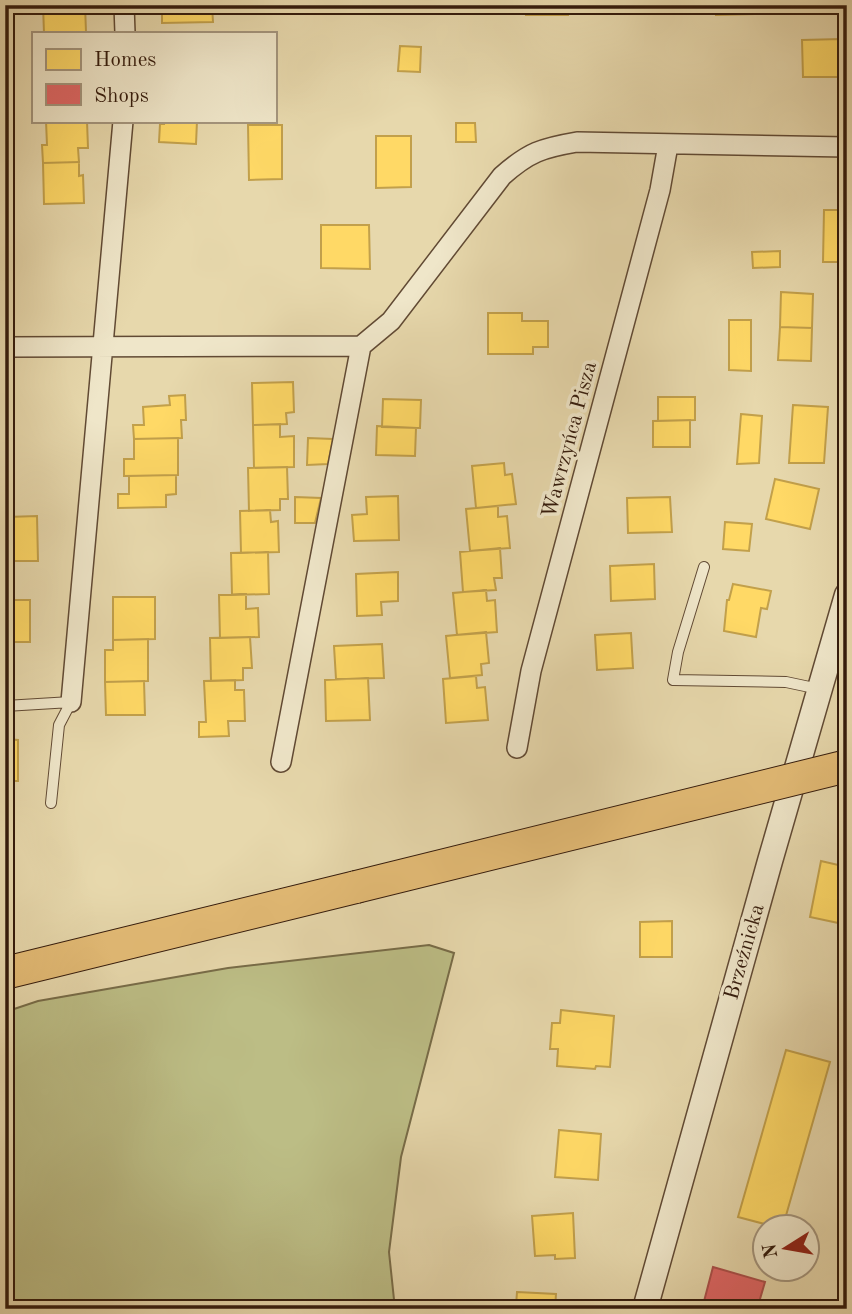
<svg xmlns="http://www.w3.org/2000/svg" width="852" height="1314" viewBox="0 0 852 1314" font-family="'Old Standard TT',serif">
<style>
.green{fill:#bcbd85;stroke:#786c48;stroke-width:2}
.homes{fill:#ffd966;stroke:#c2a04b;stroke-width:2}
.shops{fill:#e06666;stroke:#ac504b;stroke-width:2}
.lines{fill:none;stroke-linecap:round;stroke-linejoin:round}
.service-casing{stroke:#614a34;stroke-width:12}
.minor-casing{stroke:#614a34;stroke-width:22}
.tertiary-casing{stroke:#614a34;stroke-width:27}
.primary-casing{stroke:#341b0c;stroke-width:34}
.service{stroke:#efe6c9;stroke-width:10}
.minor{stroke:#efe6c9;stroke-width:19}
.tertiary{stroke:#efe6c9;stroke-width:24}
.primary{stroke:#e4bc76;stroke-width:32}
.primary-bridge-casing{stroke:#341b0c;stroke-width:34;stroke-linecap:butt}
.primary-bridge{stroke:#e4bc76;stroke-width:32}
.labels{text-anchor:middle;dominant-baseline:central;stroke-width:7;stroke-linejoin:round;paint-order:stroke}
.street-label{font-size:21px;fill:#341b0c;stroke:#efe6c9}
</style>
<rect width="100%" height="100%" fill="#e7d8ac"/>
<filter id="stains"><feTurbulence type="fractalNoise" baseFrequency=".00286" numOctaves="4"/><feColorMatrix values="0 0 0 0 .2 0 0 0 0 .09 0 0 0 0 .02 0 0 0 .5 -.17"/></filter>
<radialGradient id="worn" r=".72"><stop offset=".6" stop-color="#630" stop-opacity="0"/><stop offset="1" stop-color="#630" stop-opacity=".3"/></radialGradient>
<!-- green -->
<path class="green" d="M429,945L454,953L401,1157L389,1252L395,1309H5V1012L38,1001L228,968Z"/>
<!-- homes -->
<path class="homes" d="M43,5H85L86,32L44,33Z
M162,5H212L213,22L162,23Z
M526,5H568V15H526Z
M716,5H753L754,14L716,15Z
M753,5H772V14H754Z
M841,39V77H803L802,40Z
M400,46L421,47L420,72L398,71Z
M46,121H87L88,148H78L79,162L43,163L42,145H47Z
M164,121H197L196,144L159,142L160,124H164Z
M456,123H475L476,142H456Z
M248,125H282V179L249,180Z
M376,136H411V187L376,188Z
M79,162V176L83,175L84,203L44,204L43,163Z
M824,210H847V262H823Z
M321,225H369L370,269L321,268Z
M780,251V267L753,268L752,252Z
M781,292L813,294L812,328L780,327Z
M488,313H522V321H548V347H533V354H488Z
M729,320H751V371L729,370Z
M780,327L812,328L811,361L778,360Z
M293,382L294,412L286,413L287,424L253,425L252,383Z
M185,395L186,420H181L182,438L134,439L133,425H144L143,407L170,405L169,396Z
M658,397H695V420L658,421Z
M383,399L421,400L420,428L382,427Z
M793,405L828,407L824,463H789Z
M741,414L762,416L759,463L737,464Z
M690,420V447H653V421Z
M280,424V437L294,436V467L254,468L253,425Z
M377,426L416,428L415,456L376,455Z
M178,438V475L124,476V459H134V439Z
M308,438L333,439L328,464L307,465Z
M504,463L505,475L512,474L516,504L476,508L472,466Z
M287,467L288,499H280V510L249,511L248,468Z
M176,475V494L166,495V507L118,508V494H129V476Z
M775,479L819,489L810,529L766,519Z
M398,496L399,540L354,541L352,515L367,514L366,497Z
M295,497L321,498L315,523H295Z
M670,497L672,532L628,533L627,498Z
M498,506V517L507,516L510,548L470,551L466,509Z
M270,510L271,522L278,521L279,552L241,553L240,511Z
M37,516L38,561H7V517Z
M725,522L752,524L749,551L723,549Z
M500,548L502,578H494L496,590L463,592L460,552Z
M268,552L269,594L232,595L231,553Z
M654,564L655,599L611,601L610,566Z
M398,572V601L381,602L382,615L357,616L356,574Z
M733,584L771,591L767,609L761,608L756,637L724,631L727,600H729Z
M486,590L487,601L495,600L497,632L457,635L453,593Z
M246,594V609L258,608L259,637L220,638L219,595Z
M113,597H155V639L113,640Z
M5,600H30V642H12V661H5Z
M486,632L489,663L481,664L482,675L450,678L446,636Z
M631,633L633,668L597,670L595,635Z
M250,637L252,668H243V680L211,681L210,638Z
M148,639V681L105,682V650H113V640Z
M382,644L384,678L336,679L334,646Z
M476,676L477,688L485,687L488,720L446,723L443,679Z
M368,678L370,720L326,721L325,680Z
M235,680V690H244L245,721H228L229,736L199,737V722H206L204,681Z
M144,681L145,715H106L105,682Z
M5,739L18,740V781H5Z
M821,861L847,867V908L843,924L810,917Z
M672,921V957H640V922Z
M561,1010L614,1016L610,1067L596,1066L595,1069L557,1066L558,1049H550L552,1023H560Z
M786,1050L830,1062L783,1226H772L738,1217Z
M559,1130L601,1134L598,1180L555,1177Z
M573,1213L575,1258L555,1259V1255L535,1256L532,1216Z
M517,1292L556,1294L555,1309H507V1306H516Z"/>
<!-- shops -->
<path class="shops" d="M713,1267L765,1282L757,1309H702Z"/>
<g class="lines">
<!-- service casing -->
<g class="service-casing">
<path id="service" d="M704,567L678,652L673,680L786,682L819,689
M5,706L71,702L59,725L51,803"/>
</g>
<!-- minor casing -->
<g class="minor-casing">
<path id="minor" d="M124,5L125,33
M5,347L361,346L391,321L502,176C529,152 542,148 577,142L847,147
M71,702L123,121
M517,748L531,671L660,190L668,145
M281,762L361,346"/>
</g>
<!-- tertiary casing -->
<g class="tertiary-casing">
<path id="tertiary" d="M645,1309L770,861L847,595"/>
</g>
<!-- primary casing -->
<g class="primary-casing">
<path id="primary" d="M5,973L356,887"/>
</g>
<!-- service -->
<use href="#service" class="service"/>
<!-- minor -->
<use href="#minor" class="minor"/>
<!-- tertiary -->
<use href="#tertiary" class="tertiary"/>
<!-- primary -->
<use href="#primary" class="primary"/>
<!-- primary-bridge casing -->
<g class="primary-bridge-casing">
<path id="primary-bridge" d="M356,887L847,766"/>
</g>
<!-- primary-bridge -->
<use href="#primary-bridge" class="primary-bridge"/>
</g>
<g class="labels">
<!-- street labels -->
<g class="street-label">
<text transform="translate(570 440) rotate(-75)">Wawrzyńca Pisza</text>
<text transform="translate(745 952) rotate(-74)">Brzeźnicka</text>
</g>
</g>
<!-- margin -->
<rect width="852" height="1314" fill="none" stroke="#e7d8ac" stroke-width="28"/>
<rect x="7" y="7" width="838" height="1300" fill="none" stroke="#341b0c" stroke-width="3.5"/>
<rect x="14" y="14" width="824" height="1286" fill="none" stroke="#341b0c" stroke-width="2"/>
<!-- legend -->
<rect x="32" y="32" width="245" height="91" fill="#efe6c9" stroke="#a4957d" stroke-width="2"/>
<rect x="46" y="49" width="35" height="21" fill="#ffd966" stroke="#a4957d" stroke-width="2"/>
<text x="94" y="66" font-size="21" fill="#341b0c">Homes</text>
<rect x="46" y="84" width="35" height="21" fill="#e06666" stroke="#a4957d" stroke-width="2"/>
<text x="94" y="102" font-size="21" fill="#341b0c">Shops</text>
<!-- north arrow -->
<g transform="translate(786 1248) rotate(259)"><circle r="33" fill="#efe6c9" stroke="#a4957d" stroke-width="2"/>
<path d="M0-5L12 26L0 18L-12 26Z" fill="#8f2418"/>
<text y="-10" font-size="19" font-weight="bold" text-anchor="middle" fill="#341b0c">N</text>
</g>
<rect width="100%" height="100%" filter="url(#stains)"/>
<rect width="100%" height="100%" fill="url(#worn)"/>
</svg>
